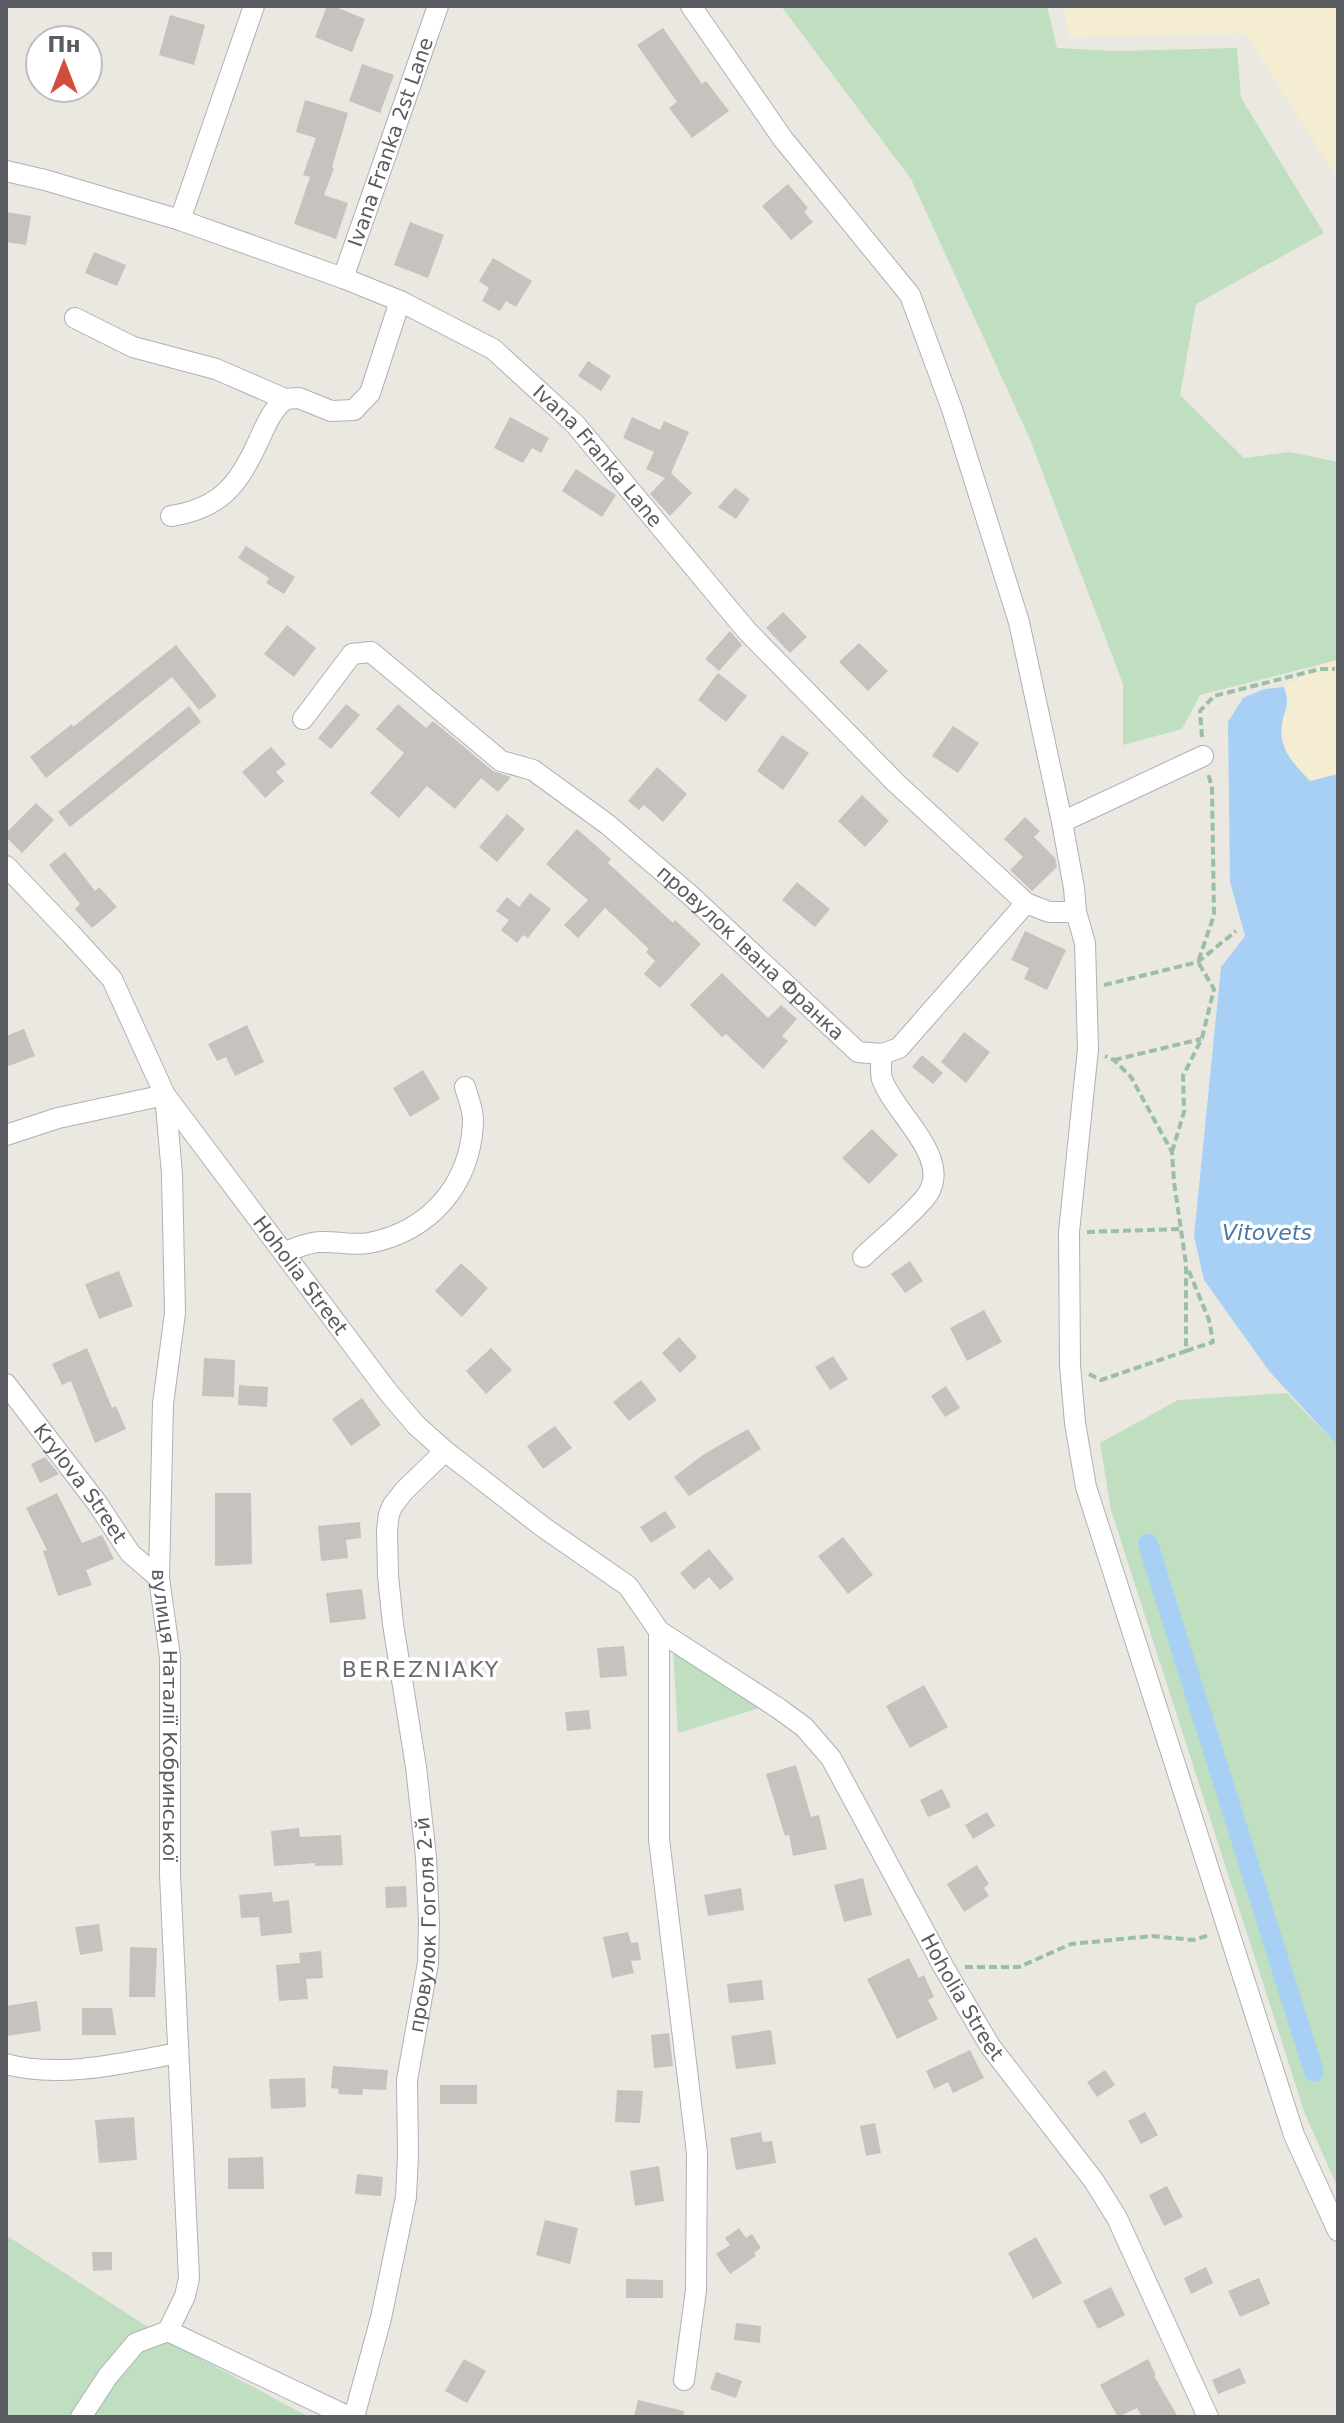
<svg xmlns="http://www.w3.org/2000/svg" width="1344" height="2423" viewBox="0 0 1344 2423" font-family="'DejaVu Sans',sans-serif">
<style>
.green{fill:#bfdfc0}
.sand{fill:#f4edd1}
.water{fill:#a7d0f4}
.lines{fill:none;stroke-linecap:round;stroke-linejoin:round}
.canal{stroke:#a7d0f4;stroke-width:20}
.building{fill:#c6c3be}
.minor-casing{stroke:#aeb1b5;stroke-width:22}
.path{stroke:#9abfa6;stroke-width:4;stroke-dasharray:8 4;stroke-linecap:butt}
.minor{stroke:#fff;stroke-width:20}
.labels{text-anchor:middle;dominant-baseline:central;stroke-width:7;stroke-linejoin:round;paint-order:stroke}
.street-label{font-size:20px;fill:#595c60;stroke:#fff}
.water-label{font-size:22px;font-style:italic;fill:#4b78aa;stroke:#fff}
.neighbourhood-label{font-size:22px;letter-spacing:2px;fill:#6a6e71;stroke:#fff}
</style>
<rect width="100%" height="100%" fill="#eae8e1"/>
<!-- green -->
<path class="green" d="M781,6H1047L1057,48L1117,51L1237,48L1241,98L1324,233L1196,304L1180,395L1244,458L1290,452L1338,462V660L1200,695L1182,729L1123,745V684L1029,437L911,179Z
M1287,1393L1338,1446V2188L1305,2114L1111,1510L1100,1443L1178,1400Z
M673,1651L760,1708L678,1733Z
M6,2235L177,2346L309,2417H6Z"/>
<!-- sand -->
<path class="sand" d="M1063,6H1338V179L1245,33L1069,38Z
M1338,660V774L1310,781C1295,765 1278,749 1282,725C1284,707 1291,708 1284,687L1322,664Z"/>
<!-- water -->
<path class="water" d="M1284,687C1291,708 1284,707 1282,725C1278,749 1295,765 1310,781L1338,774V1446L1269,1371L1204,1280L1194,1236L1221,967L1245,936L1230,882L1228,722L1243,698L1264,689Z"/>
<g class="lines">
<!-- canal -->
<path class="canal" d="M1148,1544L1314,2072"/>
</g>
<!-- building -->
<path class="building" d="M327,6H333L365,19L352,52L315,37Z
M170,15L205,25L194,65L159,55Z
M663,28L702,84L706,81L729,111L692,138L669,108L677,102L637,45Z
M362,64L394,75L380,113L349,101Z
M305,100L348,113L332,167L334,168L324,195L348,203L336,239L294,224L310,177L303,175L316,138L296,132Z
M788,184L808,208L804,212L813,222L791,240L762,206Z
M6,212L31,216L26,245L6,242Z
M410,222L444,235L428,278L394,265Z
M94,252L126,265L117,286L85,273Z
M493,258L532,281L516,307L506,301L500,311L482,301L489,288L479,281Z
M588,361L611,376L601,391L578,376Z
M510,417L549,438L541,453L532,448L523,463L494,448Z
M632,417L660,430L664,421L689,432L671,473L692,493L670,516L650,494L665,478L646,469L654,452L623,438Z
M576,469L616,495L602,517L562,491Z
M735,488L750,499L736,519L718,507Z
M246,546L295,577L284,594L266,583L269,578L238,558Z
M783,612L807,637L790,653L766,628Z
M287,625L316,648L294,677L264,654Z
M730,631L742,645L719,671L705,659Z
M859,643L888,671L868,691L839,662Z
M176,645L217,696L199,710L172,677L46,778L30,757L72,724L73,727Z
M718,673L747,696L726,722L698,700Z
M346,704L360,715L331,749L318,738Z
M398,704L426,728L433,721L493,771L511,777L498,792L481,778L455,809L427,786L399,818L370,793L404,753L376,729Z
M189,706L201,722L70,827L58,812Z
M953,726L979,743L958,773L932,756Z
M782,735L809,753L783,790L757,771Z
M271,747L286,764L276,772L284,781L265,798L242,772Z
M657,767L687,794L663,822L644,805L639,810L628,801Z
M862,795L889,821L865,847L838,821Z
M36,803L54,820L22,853L6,837V833Z
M507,814L525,829L497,862L479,847Z
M1025,817L1040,831L1034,837L1055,858L1057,867L1032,891L1010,870L1023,857L1004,839Z
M577,829L611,859L608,863L673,923L675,920L701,944L660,988L644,974L655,961L646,952L649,949L605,908L578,938L564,925L588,900L546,864Z
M65,852L95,891L99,887L117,907L92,928L75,909L80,904L49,865Z
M797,882L830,909L815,927L782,900Z
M530,893L551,909L528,938L523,935L517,943L501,930L509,920L496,911L507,897L519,907Z
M1025,931L1066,950L1047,990L1024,979L1029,968L1011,960Z
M722,973L768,1018L781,1005L797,1019L782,1036L788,1041L763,1069L726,1034L722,1037L690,1005Z
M247,1025L264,1062L235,1076L226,1057L217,1061L208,1044Z
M24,1029L35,1056L6,1067V1036Z
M964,1032L990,1052L966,1083L941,1062Z
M922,1055L943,1073L933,1084L912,1067Z
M423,1070L440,1099L410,1117L393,1088Z
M872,1129L898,1155L869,1184L842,1158Z
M910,1261L923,1281L905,1293L891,1274Z
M461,1263L488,1288L462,1317L435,1291Z
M119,1271L133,1306L99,1319L85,1284Z
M984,1310L1002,1342L967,1361L950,1328Z
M679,1337L697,1357L680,1373L662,1353Z
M87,1348L112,1408L116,1406L126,1429L95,1443L71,1381L62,1385L52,1364Z
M491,1348L512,1370L486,1394L466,1371Z
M833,1356L848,1379L830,1390L815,1367Z
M204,1358L235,1360L234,1397L202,1396Z
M641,1380L657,1400L629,1421L613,1402Z
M239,1385L268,1387L267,1407L238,1405Z
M946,1386L960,1408L945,1417L931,1396Z
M362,1398L381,1425L351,1446L332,1419Z
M555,1426L572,1448L543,1469L527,1446Z
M748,1429L761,1449L689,1496L674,1477L704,1454Z
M45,1457L59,1474L40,1483L31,1464Z
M57,1493L82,1543L102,1535L114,1559L86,1570L92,1585L58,1596L43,1551L47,1550L26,1508Z
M215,1493H251L252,1564L215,1566Z
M665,1511L676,1527L651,1543L640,1527Z
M360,1522L361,1538L346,1540L348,1558L321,1561L318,1526Z
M843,1537L873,1575L848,1594L818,1556Z
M709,1549L734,1579L720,1590L709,1577L694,1590L680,1573Z
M362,1589L366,1619L330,1623L326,1593Z
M624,1646L627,1676L600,1678L597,1648Z
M924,1685L948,1727L910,1748L886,1706Z
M589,1710L591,1729L567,1731L565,1712Z
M796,1765L811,1817L819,1815L827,1849L793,1856L789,1835L785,1836L766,1774Z
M942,1789L951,1807L928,1817L920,1800Z
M987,1812L995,1826L973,1839L965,1825Z
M299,1828L300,1837L341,1835L343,1865L315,1866V1863L274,1866L271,1831Z
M977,1865L989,1884L984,1888L989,1896L964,1912L947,1884Z
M863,1878L872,1915L844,1922L834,1885Z
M406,1886L407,1907L386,1908L385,1887Z
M741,1888L744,1910L708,1916L704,1895Z
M272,1892L273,1902L289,1900L292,1933L261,1936L259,1917L241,1918L239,1895Z
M99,1924L103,1951L80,1955L75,1927Z
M628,1932L631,1943L638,1942L641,1960L631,1961L634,1973L612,1978L603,1937Z
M130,1947L157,1948L155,1997H129Z
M321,1951L323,1978L306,1979L308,1999L279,2001L276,1965L300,1963L299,1953Z
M909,1958L919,1978L924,1975L934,1997L928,2000L938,2019L897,2039L867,1979Z
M762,1980L764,2000L729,2003L727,1984Z
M37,2001L41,2031L6,2036V2006Z
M82,2008H112L116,2035H82Z
M771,2030L776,2064L736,2069L731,2036Z
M669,2033L673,2066L654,2068L651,2035Z
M970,2050L984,2078L953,2093L948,2082L934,2089L926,2071Z
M333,2066L388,2070L386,2090L363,2089L362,2095L338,2094L339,2089L331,2088Z
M1105,2070L1115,2085L1097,2097L1087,2082Z
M305,2078L306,2107L271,2109L269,2079Z
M440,2085H477V2104H440Z
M617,2090L643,2091L640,2123L615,2122Z
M1145,2112L1158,2135L1141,2144L1128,2121Z
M134,2117L137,2160L99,2163L95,2120Z
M875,2123L881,2153L866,2156L860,2126Z
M761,2132L763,2142L772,2141L776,2163L736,2170L730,2138Z
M263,2157L264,2189H228V2158Z
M659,2166L664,2201L635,2206L630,2171Z
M357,2174L383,2177L381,2196L355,2194Z
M1167,2186L1183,2217L1164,2226L1149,2195Z
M545,2220L578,2228L570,2264L536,2255Z
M739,2228L746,2238L752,2234L761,2248L754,2253L756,2256L730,2274L716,2254L730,2245L725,2238Z
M1036,2237L1062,2283L1033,2299L1008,2253Z
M92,2252H112V2270L93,2271Z
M1206,2267L1213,2283L1191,2294L1184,2278Z
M1259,2278L1270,2304L1240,2317L1228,2291Z
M626,2279L663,2280V2298H626Z
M1111,2287L1125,2315L1098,2329L1083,2301Z
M736,2323L761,2326L760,2343L734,2340Z
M464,2359L486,2371L467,2403L445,2391Z
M1148,2359L1156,2375L1154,2376L1178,2417H1142L1137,2408L1118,2417L1100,2385Z
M1240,2368L1246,2383L1218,2394L1212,2380Z
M716,2372L742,2381L736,2398L710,2389Z
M638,2400L684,2411L683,2417H634Z"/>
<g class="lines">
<!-- minor casing -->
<g class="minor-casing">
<g id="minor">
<path d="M691,6L783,139L910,295L952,409L1019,622L1062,822L1074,888L1076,912L1085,943L1088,1049L1069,1232L1070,1365L1075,1423L1086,1487L1294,2135L1338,2231"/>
<path id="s1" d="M6,171L45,180L180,220L343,278L400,301L493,349L575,424L747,631L896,783L1026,903L1049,912H1076"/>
<path d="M180,220L254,6"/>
<path id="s2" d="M343,278L438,6"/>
<path d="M75,318L133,347L216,369L285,399"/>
<path d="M171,516C220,509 239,484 258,442C266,425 271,411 285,399L299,398L331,411L354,410L370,393L400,301"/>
<path id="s3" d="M303,719L352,654L371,652L501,761L533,770L607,824L690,895L858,1052L882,1054L899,1048L1026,903"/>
<path d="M1062,822L1203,756"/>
<path id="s4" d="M6,866L71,934L112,979L165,1095L388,1392L416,1425L445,1451L543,1527L628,1586L659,1631L778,1708L804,1727L831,1758L943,1966L990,2046L1094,2181L1117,2218L1208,2417"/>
<path id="s5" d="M6,1135L58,1118L165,1095L172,1174L175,1313L163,1404L159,1578L170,1657V1875L189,2278L185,2296L168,2331"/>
<path d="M284,1252C295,1249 308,1242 320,1242C336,1241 353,1246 369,1243C430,1231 470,1185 473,1123C474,1111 468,1098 465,1087"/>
<path d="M863,1257C883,1238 907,1219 925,1198C956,1160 894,1114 882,1079C880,1071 881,1062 882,1054"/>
<path id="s6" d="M6,1384L97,1503L130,1553L159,1578"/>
<path d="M659,1631V1839L697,2153L696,2290L684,2380"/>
<path d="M6,2064C59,2079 125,2063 178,2053"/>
<path d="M81,2417L108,2376L136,2343L168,2331L349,2417"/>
<path id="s7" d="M354,2417L381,2318L406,2197L408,2155L407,2080L428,1963L429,1921L426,1857L416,1767L393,1624L388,1576L387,1530L389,1514L393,1505L404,1491L445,1451"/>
</g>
</g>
<!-- path -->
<path class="path" d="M1202,737L1200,711L1214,696L1320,669H1335
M1104,985L1198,962L1236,931
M1114,1060L1201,1039
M1172,1152L1184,1112L1183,1076L1202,1038L1214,989L1198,962L1214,915L1212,788L1208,773
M1087,1232L1180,1229
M1186,1351L1213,1342L1209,1320L1188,1269
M1089,1374L1101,1380L1186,1351V1264L1174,1182L1172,1152L1131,1077L1114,1060L1105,1056
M965,1967H1019L1071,1944L1152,1936L1193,1940L1210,1935"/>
<!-- minor -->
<use href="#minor" class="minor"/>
</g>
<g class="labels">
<!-- street labels -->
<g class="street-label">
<text stroke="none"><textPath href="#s2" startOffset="144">Ivana Franka 2st Lane</textPath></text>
<text stroke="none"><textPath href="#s1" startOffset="670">Ivana Franka Lane</textPath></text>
<text stroke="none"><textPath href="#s3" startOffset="588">провулок Івана Франка</textPath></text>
<text stroke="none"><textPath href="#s4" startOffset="508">Hoholia Street</textPath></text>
<text stroke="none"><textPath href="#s6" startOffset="124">Krylova Street</textPath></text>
<text stroke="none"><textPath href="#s5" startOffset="786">вулиця Наталії Кобринської</textPath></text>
<text stroke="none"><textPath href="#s7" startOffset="500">провулок Гоголя 2-й</textPath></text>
<text stroke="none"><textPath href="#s4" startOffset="1506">Hoholia Street</textPath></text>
</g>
<!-- water labels -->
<g class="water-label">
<text x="1267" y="1232">Vitovets</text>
</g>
<!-- neighbourhood labels -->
<g class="neighbourhood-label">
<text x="421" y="1669">BEREZNIAKY</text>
</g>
</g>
<!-- border -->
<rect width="1344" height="2423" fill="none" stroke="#595c60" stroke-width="16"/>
<!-- north arrow -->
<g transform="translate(64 64)"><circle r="38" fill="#ffffff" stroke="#bdbebf" stroke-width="2"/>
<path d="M0-6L14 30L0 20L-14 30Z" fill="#d24d3e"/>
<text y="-12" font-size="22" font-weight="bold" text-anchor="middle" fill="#595c60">Пн</text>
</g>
</svg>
